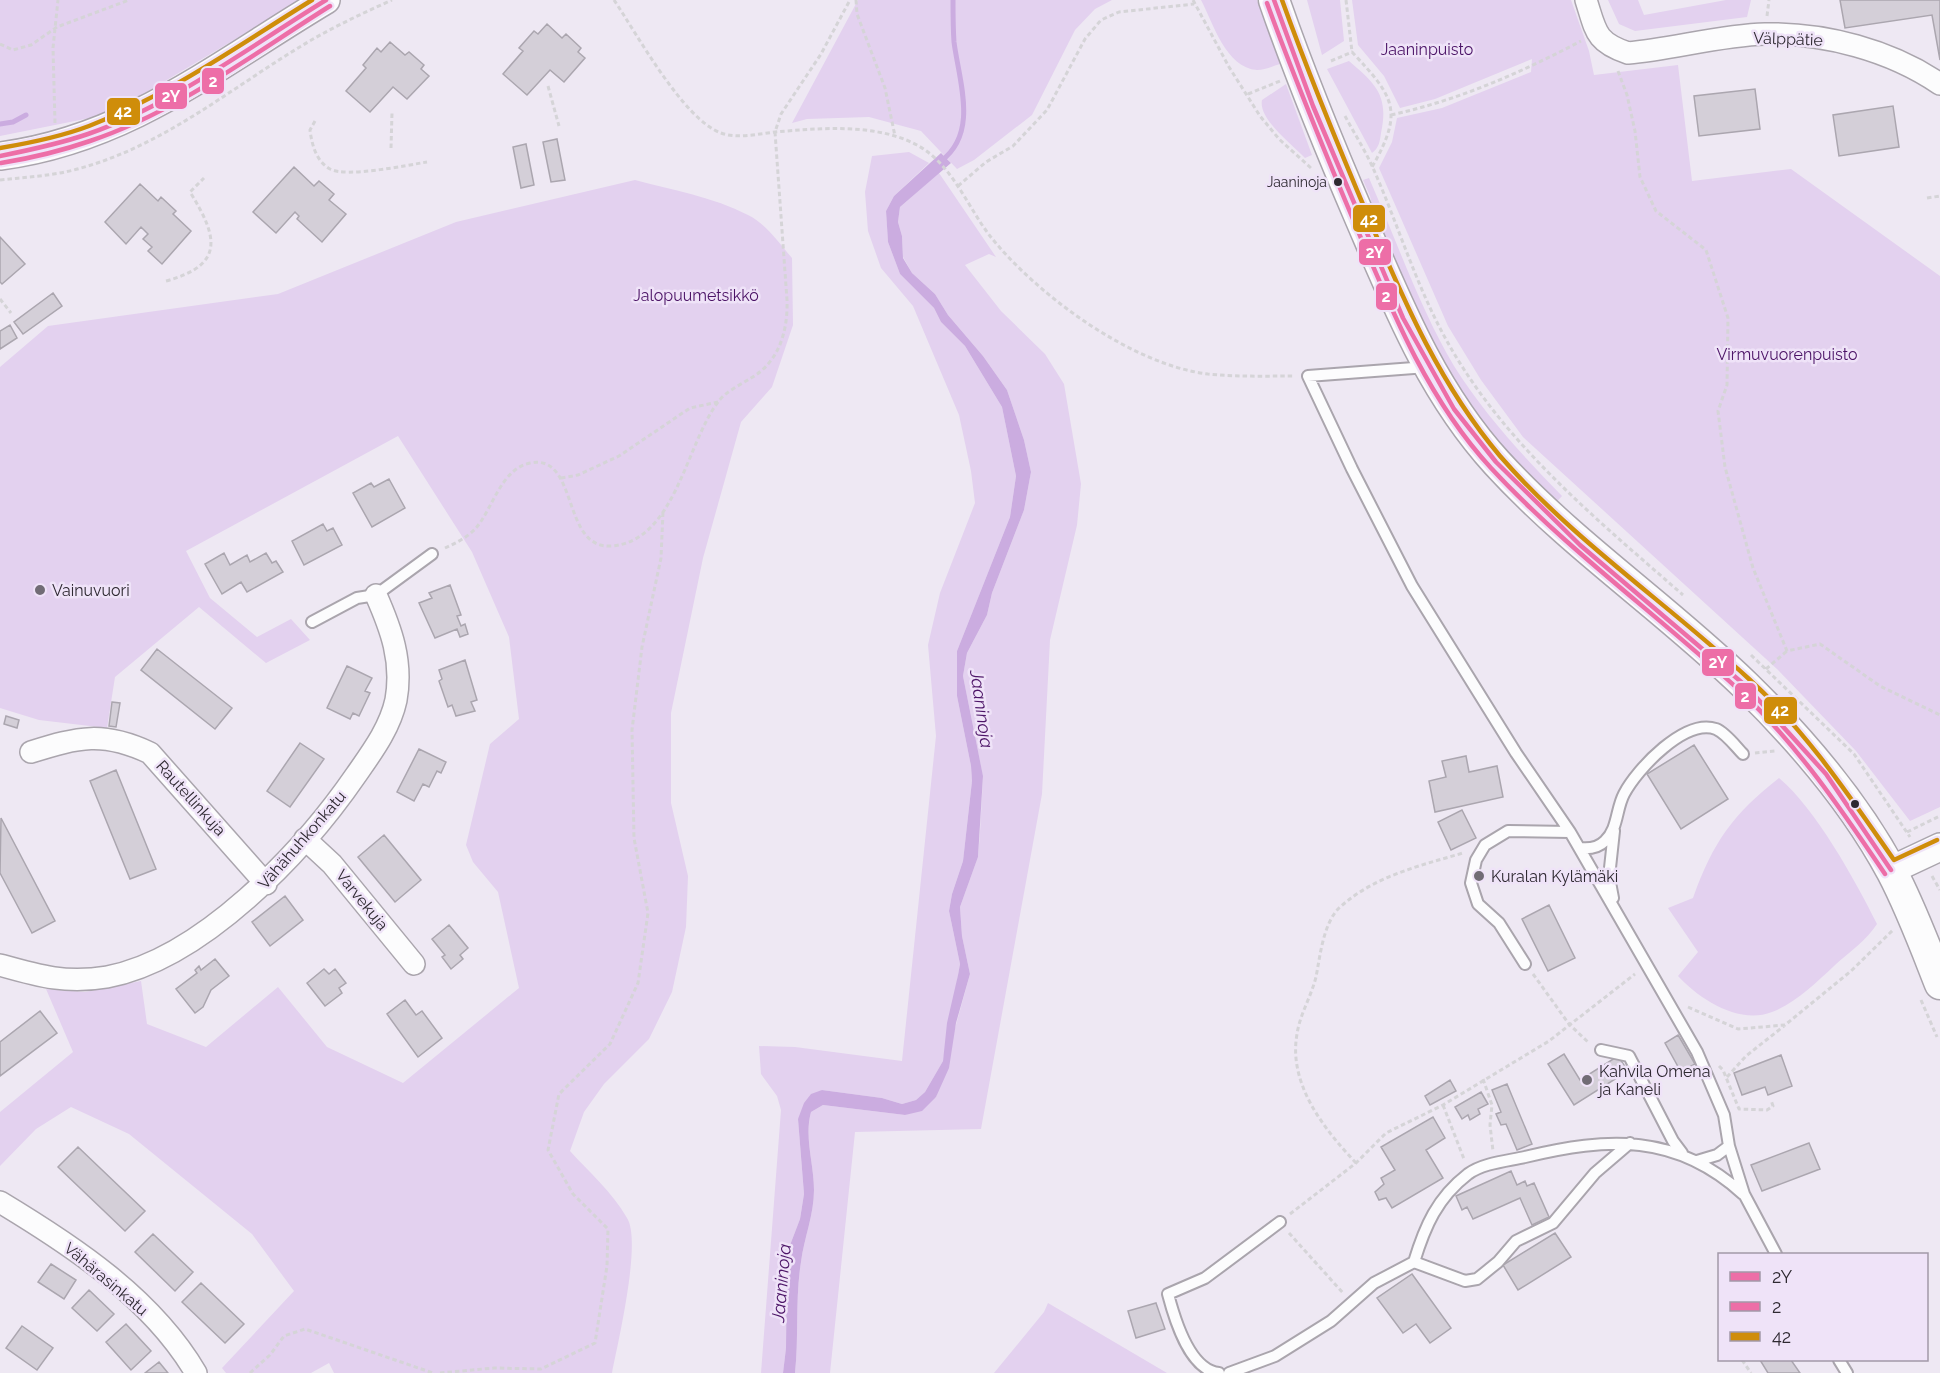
<svg xmlns="http://www.w3.org/2000/svg" width="1940" height="1373" viewBox="0 0 1940 1373" font-family="Raleway,sans-serif">
<style>
.green{fill:#e3d1ef}
.water{fill:#cbace0}
.lines{fill:none;stroke-linecap:round;stroke-linejoin:round}
.stream{stroke:#cbace0;stroke-width:5}
.building{fill:#d4cfd8;stroke:#aba6af;stroke-width:1.5}
.service-casing{stroke:#aaa5ad;stroke-width:14}
.minor-casing{stroke:#aaa5ad;stroke-width:24}
.tertiary-casing{stroke:#aaa5ad;stroke-width:30}
.secondary-casing{stroke:#aaa5ad;stroke-width:33}
.path{stroke:#d5d4d7;stroke-width:3;stroke-dasharray:4.5 3;stroke-linecap:butt}
.service{stroke:#fcfcfd;stroke-width:10}
.minor{stroke:#fcfcfd;stroke-width:21}
.tertiary{stroke:#fcfcfd;stroke-width:27}
.secondary{stroke:#fcfcfd;stroke-width:30}
.bus-1-casing{stroke:#efe3f8;stroke-width:9}
.bus-2-casing{stroke:#efe3f8;stroke-width:9}
.bus-3-casing{stroke:#efe3f8;stroke-width:9}
.bus-1{stroke:#ed6ea7;stroke-width:4.5}
.bus-2{stroke:#ed6ea7;stroke-width:4.5}
.bus-3{stroke:#cf8d0a;stroke-width:4.5}
.bus-dot{fill:#2e2931;stroke:#efe3f8;stroke-width:2}
.poi-dot{fill:#716c75;stroke:#efe3f8;stroke-width:2}
.labels{text-anchor:middle;dominant-baseline:central;stroke-width:5;stroke-linejoin:round;paint-order:stroke}
.bus-label{font-size:14px;fill:#2e2931;stroke:#efe3f8;text-anchor:end}
.street-label{font-size:16px;fill:#2e2931;stroke:#efe3f8}
.park-label{font-size:16px;fill:#4b1366;stroke:#efe3f8}
.poi-label{font-size:16px;fill:#2e2931;stroke:#efe3f8;text-anchor:start}
.water-label{font-size:18px;font-style:italic;fill:#4d1568;stroke:#efe3f8}
.line-badge{stroke:#efe3f8;stroke-width:2}
.badge-label{font-size:16px;text-anchor:middle;font-weight:bold;fill:#fff}
</style>
<rect width="100%" height="100%" fill="#eee8f3"/>
<!-- green -->
<path class="green" d="M0,0H301L110,114L0,136Z
M858,0H1112L1095,9L1075,30L1032,115L974,160L957,169L921,131L869,117L807,119L792,123Z
M1201,0H1257L1280,64C1273,66 1265,70 1257,70C1226,68 1213,23 1201,0Z
M1307,0H1340L1344,41L1322,55Z
M1352,0H1571L1589,51L1594,75L1678,65L1692,181L1791,169L1940,276V807L1910,821L1856,751L1777,669L1523,437L1481,380L1448,326L1379,168L1392,142L1397,118L1442,108L1531,72L1532,59L1435,99L1400,108L1384,76L1358,45Z
M1608,0H1638L1644,15L1726,0H1751L1747,17L1635,31L1619,24Z
M1349,61C1376,84 1389,96 1381,133C1380,141 1379,148 1372,153L1327,69Z
M1286,84L1312,155L1305,158C1292,144 1258,119 1262,100Z
M909,152L929,163L894,196L886,211L888,242L900,274L934,308L941,322L965,346L1002,407L1016,476L1010,517L957,651V696L971,766L972,781L963,861L952,894L949,911L960,964L943,1061L925,1092L916,1100L902,1104L882,1098L822,1090L798,1119L804,1194L800,1219L787,1253L786,1348L783,1373H761L781,1110L777,1096L761,1074L759,1046L795,1047L902,1061L936,736L928,645L940,593L975,503L971,471L959,415L913,306L881,268L868,231L865,192L872,156Z
M939,173L996,257L989,254L965,265L1001,311L1045,354L1064,384L1081,484L1077,525L1050,640L1042,794L981,1129L855,1132L830,1373H795C799,1336 795,1299 801,1262C804,1238 814,1215 814,1190C814,1164 804,1137 811,1112L823,1105L905,1115L936,1097L970,974L962,936L960,907L978,857L980,832L983,777L963,676L967,653L987,615L992,593L1024,510L1031,472L1024,440L1007,390L983,356L948,315L935,294L912,273L903,257L902,236L898,222L900,207Z
M1369,178C1395,237 1421,311 1454,366C1484,414 1523,456 1562,496L1554,505L1536,487L1455,390L1378,232L1370,196L1363,180Z
M635,180C673,190 713,197 748,215C766,224 779,243 792,258L793,325L772,387L741,422L703,558L671,713V803L688,876L686,927L672,992L649,1039L604,1084L584,1112L570,1151C589,1172 613,1193 627,1218C642,1241 618,1342 612,1373H334L329,1363L311,1373H226L222,1368L294,1291L252,1234L129,1134L71,1107L36,1129L0,1166V1112L73,1052L46,989L85,992L141,981L147,1024L206,1047L278,987L327,1047L403,1083L519,988L498,892L473,862L466,845L490,744L519,719L509,637L472,552L398,436L186,551L210,598L257,637L291,619L310,640L266,663L199,607L115,677L107,728L39,720L0,708V367L48,326L278,294L456,222Z
M1779,778C1816,809 1855,880 1877,924C1867,940 1848,953 1834,966C1817,982 1794,1004 1772,1012C1739,1025 1699,999 1678,976L1698,952L1668,908L1693,898C1713,842 1733,814 1779,778Z
M1048,1303L1167,1373H994L1044,1312Z"/>
<!-- water -->
<path class="water" d="M941,153L951,163L900,207L898,222L902,236L903,258L912,273L935,294L948,315L983,356L1007,390L1024,440L1031,472L1024,510L992,593L987,615L967,653L963,676L983,776L978,857L960,907L962,936L970,974L956,1023L949,1068L936,1097L922,1111L905,1115L823,1105L811,1112C804,1137 814,1164 814,1190C814,1215 804,1238 801,1262C795,1299 799,1336 795,1373H783L786,1348L787,1253L800,1219L804,1194L798,1119L804,1103L811,1094L822,1090L882,1098L902,1104L916,1100L925,1092L943,1061L947,1023L958,975L960,964L949,911L952,894L963,861L972,781L971,766L957,696V651L1010,517L1016,476L1002,407L965,346L941,322L934,308L900,274L888,242L886,211L894,196Z"/>
<g class="lines">
<!-- stream -->
<path class="stream" d="M0,124L13,122L26,115
M941,161C979,133 959,81 954,42C953,28 953,14 953,0"/>
</g>
<!-- building -->
<path class="building" d="M1840,0H1940V60L1932,15L1845,28Z
M547,24L562,38L566,34L581,48L578,52L585,58L564,82L550,70L527,95L503,74L523,51L519,48L534,31L538,34Z
M390,42L405,55L409,52L424,65L421,69L429,76L407,99L393,87L370,112L346,91L366,68L363,65L377,48L381,52Z
M1755,89L1760,129L1699,136L1694,96Z
M1893,106L1899,147L1839,156L1833,115Z
M557,139L565,180L551,182L543,142Z
M526,144L534,185L521,188L513,147Z
M294,167L314,186L319,181L334,194L329,200L346,214L322,242L297,219L299,216L295,212L276,233L253,212Z
M140,184L158,201L161,197L176,211L173,214L191,231L162,264L148,251L152,247L143,239L148,234L141,227L126,244L105,222Z
M0,237L25,264L2,284L0,282Z
M53,293L62,306L23,334L14,322Z
M10,325L17,338L0,349V331Z
M389,479L405,508L372,527L353,493L371,483L374,487Z
M323,524L327,531L333,528L342,545L304,565L292,541Z
M224,553L230,565L247,555L250,562L266,553L272,563L276,561L283,572L247,592L241,582L222,594L205,564Z
M450,585L461,615L457,616L461,626L465,624L468,634L460,637L457,629L435,638L419,603L432,598L429,593Z
M157,649L232,708L215,729L141,670Z
M465,660L477,700L471,702L475,711L456,716L452,705L448,707L439,681L442,679L439,670Z
M347,666L372,678L365,691L370,693L359,716L353,713L350,719L327,708Z
M112,702L120,703L116,727L109,726Z
M6,716L19,720L17,728L4,724Z
M300,743L324,759L290,807L267,791Z
M1694,745L1728,799L1681,829L1647,774Z
M419,749L446,762L441,773L437,771L429,787L423,784L414,801L397,792Z
M1466,756L1469,772L1497,766L1503,797L1435,812L1429,781L1446,777L1442,761Z
M116,770L156,869L130,879L90,781Z
M1462,810L1476,838L1451,850L1438,822Z
M1,818L55,921L32,933L0,873Z
M384,835L421,880L395,902L358,857Z
M285,896L303,920L270,946L252,922Z
M1549,905L1575,958L1548,971L1522,919Z
M449,925L468,948L460,955L463,959L451,969L442,957L445,955L432,939Z
M215,959L229,976L211,990L203,1007L195,1013L176,989L197,973L195,970L199,966L201,970Z
M324,969L329,974L335,969L346,983L339,988L342,993L325,1006L307,983Z
M405,1000L416,1015L422,1011L442,1038L418,1057L387,1014Z
M40,1011L57,1033L0,1076V1042Z
M1678,1035L1695,1064L1681,1072L1665,1043Z
M1564,1054L1580,1080L1618,1056L1628,1071L1574,1105L1548,1064Z
M1781,1055L1792,1086L1768,1095L1765,1087L1742,1095L1734,1073Z
M1450,1080L1456,1091L1430,1105L1425,1096Z
M1507,1084L1532,1144L1517,1150L1506,1124L1501,1125L1496,1114L1501,1112L1492,1090Z
M1481,1092L1488,1104L1478,1109L1480,1114L1470,1120L1468,1115L1462,1119L1455,1107Z
M1433,1117L1445,1138L1426,1150L1443,1178L1392,1208L1386,1198L1379,1200L1375,1192L1384,1184L1381,1178L1395,1170L1381,1147Z
M1809,1143L1820,1169L1762,1191L1751,1165Z
M78,1147L145,1211L125,1231L58,1167Z
M1511,1171L1517,1185L1525,1181L1527,1186L1534,1183L1549,1217L1532,1225L1520,1198L1473,1219L1467,1207L1462,1210L1456,1196Z
M1555,1233L1571,1257L1518,1290L1503,1265Z
M153,1234L193,1272L175,1291L135,1252Z
M51,1264L76,1280L64,1299L38,1282Z
M1412,1274L1451,1328L1430,1343L1416,1324L1403,1333L1377,1298Z
M201,1283L244,1324L225,1343L182,1302Z
M89,1290L114,1314L97,1331L72,1308Z
M1156,1303L1165,1329L1136,1338L1128,1311Z
M126,1324L151,1351L131,1370L106,1342Z
M22,1326L53,1348L37,1370L6,1348Z
M1760,1360H1791L1800,1373H1768Z
M159,1362L168,1373H145Z"/>
<g class="lines">
<!-- service casing -->
<g class="service-casing">
<path id="service" d="M1427,367L1308,376L1352,469L1412,586L1516,753L1570,832L1697,1052L1724,1115L1729,1146L1744,1194L1776,1254
M312,622L357,598L376,595L432,554
M1580,848C1589,849 1598,848 1605,841C1618,829 1616,809 1624,794C1637,769 1685,718 1716,729C1726,733 1736,747 1743,754
M1613,898L1609,877L1614,831
M1525,964L1499,923L1478,904L1471,883L1476,860L1485,845L1508,831L1570,832
M1601,1050L1629,1056L1673,1141L1682,1153
M1697,1161L1717,1155L1729,1146
M1414,1262L1465,1281L1477,1279L1498,1262L1516,1241L1553,1223L1595,1173L1630,1143
M1839,1360L1847,1373
M1219,1373C1189,1370 1174,1317 1168,1294L1205,1278L1280,1222
M1229,1373L1275,1356L1331,1321L1374,1283L1414,1262C1425,1226 1437,1198 1468,1174C1483,1163 1507,1161 1525,1157C1608,1137 1676,1133 1743,1194"/>
</g>
<!-- minor casing -->
<g class="minor-casing">
<path id="minor" d="M1586,0C1596,31 1595,42 1628,53C1672,49 1722,35 1765,34C1825,33 1890,50 1940,84
M31,752C79,737 103,731 150,753L266,884
M305,839L332,864L414,964
M0,965C39,976 66,984 107,977C202,959 303,852 356,775C372,752 390,728 396,700C403,661 391,629 376,595
M0,1202C73,1246 152,1298 196,1373"/>
</g>
<!-- tertiary casing -->
<g class="tertiary-casing">
<path id="tertiary" d="M0,156C127,140 220,63 326,0
M1891,870L1940,847"/>
</g>
<!-- secondary casing -->
<g class="secondary-casing">
<path id="secondary" d="M1274,0C1300,75 1330,148 1361,220C1398,306 1433,393 1497,463C1573,546 1666,608 1746,686C1801,740 1855,803 1892,872C1911,908 1925,946 1940,984"/>
</g>
<!-- path -->
<path class="path" d="M614,0C637,34 683,119 721,133C737,139 758,134 775,132C820,128 876,123 917,145C952,164 967,206 990,236C1037,295 1132,365 1208,374C1236,377 1266,376 1294,376
M856,0L857,14L885,88L895,136
M1193,0L1229,67L1260,116L1279,139L1312,169
M1346,0L1352,52
M1767,16L1769,0
M0,44L13,50L31,45L57,27L129,0
M1331,61L1352,52C1393,96 1405,110 1372,167
M1618,71L1627,95L1635,131L1640,177L1656,211L1706,250L1728,318L1727,385L1718,411L1725,467L1753,568L1787,651L1820,644L1880,686L1940,715
M548,86L559,126
M1248,94L1280,81
M1391,115C1459,100 1520,73 1581,41
M1345,116C1354,133 1365,150 1373,168C1397,222 1414,279 1442,332C1499,440 1593,516 1683,595
M315,121L310,130C312,145 316,161 330,169C346,178 408,165 427,162
M55,123L53,48L58,0
M391,148L392,113
M0,180C27,177 54,176 81,168C164,145 230,89 303,45C331,28 361,14 392,0
M958,186L986,162L1013,146L1047,110L1085,39L1101,20L1119,12L1194,4
M1927,198L1940,196
M166,281C225,265 218,237 190,192L204,178
M0,299L11,313
M561,478L578,475L619,456L690,408L718,402
M445,548C456,543 468,537 476,528C493,508 501,469 530,463C579,453 561,549 611,546C675,542 686,444 718,402C725,392 740,385 751,378C779,362 788,331 787,300L775,132L781,114L821,54L850,0
M1751,655L1854,754L1910,837
M1766,669L1787,651
M1755,753L1775,751
M1907,832L1940,816
M1932,876L1940,890
M1533,974L1569,1024L1589,1043
M1921,1000L1937,1037
M1688,1007L1738,1029L1785,1025L1851,971L1893,930
M1719,1066L1723,1070L1739,1109L1767,1110L1773,1106L1771,1100
M1727,1077L1746,1056L1784,1026
M1483,1079L1492,1105L1490,1125L1493,1151
M1443,1105L1464,1159
M1356,1163C1324,1129 1288,1084 1297,1034C1300,1014 1311,997 1316,977C1320,957 1323,924 1339,908C1374,876 1419,866 1463,853
M1290,1214L1356,1163L1386,1133L1443,1105L1549,1041L1635,974
M1289,1233L1343,1293
M1742,1360L1751,1373
M250,1373L270,1355L284,1336L305,1329L433,1373
M440,1373L494,1368L541,1369L595,1343L607,1266L608,1229L573,1194L548,1150L559,1094L610,1044L638,983L648,913L634,838L632,730L642,647L661,558L663,512"/>
<!-- service -->
<use href="#service" class="service"/>
<!-- minor -->
<use href="#minor" class="minor"/>
<!-- tertiary -->
<use href="#tertiary" class="tertiary"/>
<!-- secondary -->
<use href="#secondary" class="secondary"/>
<!-- bus-1 casing -->
<g class="bus-1-casing">
<path id="bus-1" d="M1274,0L1313,106L1403,318L1454,409L1496,462L1580,545L1746,686L1826,774L1891,870
M0,156C30,150 59,144 88,134C174,104 249,47 326,0"/>
</g>
<!-- bus-2 casing -->
<g class="bus-2-casing">
<path id="bus-2" d="M1267,3C1295,80 1326,155 1358,231C1393,314 1429,401 1491,468C1567,550 1658,615 1739,690C1797,744 1841,809 1885,874
M1,163C32,158 61,151 90,141C177,112 253,54 330,6"/>
</g>
<!-- bus-3 casing -->
<g class="bus-3-casing">
<path id="bus-3" d="M1282,0C1309,75 1339,148 1370,221C1405,304 1441,386 1500,456C1573,540 1668,604 1749,679C1807,732 1850,797 1894,860L1937,840
M0,148C30,143 60,137 89,126C169,95 239,45 312,0"/>
</g>
<!-- bus-1 -->
<use href="#bus-1" class="bus-1"/>
<!-- bus-2 -->
<use href="#bus-2" class="bus-2"/>
<!-- bus-3 -->
<use href="#bus-3" class="bus-3"/>
</g>
<!-- markers -->
<g class="bus-dot">
<circle cx="1338" cy="182" r="5"/>
<circle cx="1855" cy="804" r="5"/>
</g>
<g class="poi-dot">
<circle cx="40" cy="590" r="6"/>
<circle cx="1479" cy="876" r="6"/>
<circle cx="1587" cy="1080" r="6"/>
</g>
<g class="labels">
<!-- bus labels -->
<g class="bus-label">
<text x="1327" y="182">Jaaninoja</text>
</g>
<!-- street labels -->
<g class="street-label">
<text transform="translate(1788 39) rotate(2)">Välppätie</text>
<text transform="translate(191 798) rotate(48)">Rautellinkuja</text>
<text transform="translate(302 840) rotate(-49)">Vähähuhkonkatu</text>
<text transform="translate(362 900) rotate(51)">Varvekuja</text>
<text transform="translate(106 1279) rotate(40)">Vähärasinkatu</text>
</g>
<!-- park labels -->
<g class="park-label">
<text x="1427" y="49">Jaaninpuisto</text>
<text x="696" y="295">Jalopuumetsikkö</text>
<text x="1787" y="354">Virmuvuorenpuisto</text>
</g>
<!-- poi labels -->
<g class="poi-label">
<text x="52" y="590">Vainuvuori</text>
<text x="1491" y="876">Kuralan Kylämäki</text>
<text x="1599" y="1071">Kahvila Omena<tspan x="1599" dy="18">ja Kaneli</tspan></text>
</g>
<!-- water labels -->
<g class="water-label">
<text transform="translate(982 709) rotate(82)">Jaaninoja</text>
<text transform="translate(781 1283) rotate(-85)">Jaaninoja</text>
</g>
</g>
<g class="line-badge">
<rect x="201" y="67" width="24" height="28" rx="6" fill="#ed6ea7"/>
<rect x="154" y="82" width="34" height="28" rx="6" fill="#ed6ea7"/>
<rect x="106" y="97" width="35" height="29" rx="6" fill="#cf8d0a"/>
<rect x="1352" y="204" width="34" height="29" rx="6" fill="#cf8d0a"/>
<rect x="1358" y="238" width="34" height="28" rx="6" fill="#ed6ea7"/>
<rect x="1375" y="282" width="23" height="29" rx="6" fill="#ed6ea7"/>
<rect x="1701" y="648" width="34" height="29" rx="6" fill="#ed6ea7"/>
<rect x="1734" y="682" width="23" height="28" rx="6" fill="#ed6ea7"/>
<rect x="1763" y="696" width="35" height="29" rx="6" fill="#cf8d0a"/>
</g>
<g class="badge-label">
<text x="213" y="87">2</text>
<text x="171" y="102">2Y</text>
<text x="123" y="117">42</text>
<text x="1369" y="225">42</text>
<text x="1375" y="258">2Y</text>
<text x="1386" y="302">2</text>
<text x="1718" y="668">2Y</text>
<text x="1745" y="702">2</text>
<text x="1780" y="716">42</text>
</g>
<!-- legend -->
<rect x="1718" y="1253" width="210" height="108" fill="#efe3f8" stroke="#a299a8" stroke-width="1.5"/>
<rect x="1730" y="1272" width="30" height="9" fill="#ed6ea7" stroke="#a299a8" stroke-width="1.5"/>
<text x="1772" y="1283" font-size="18" fill="#2e2931">2Y</text>
<rect x="1730" y="1302" width="30" height="9" fill="#ed6ea7" stroke="#a299a8" stroke-width="1.5"/>
<text x="1772" y="1313" font-size="18" fill="#2e2931">2</text>
<rect x="1730" y="1332" width="30" height="9" fill="#cf8d0a" stroke="#a299a8" stroke-width="1.5"/>
<text x="1772" y="1343" font-size="18" fill="#2e2931">42</text>
</svg>
